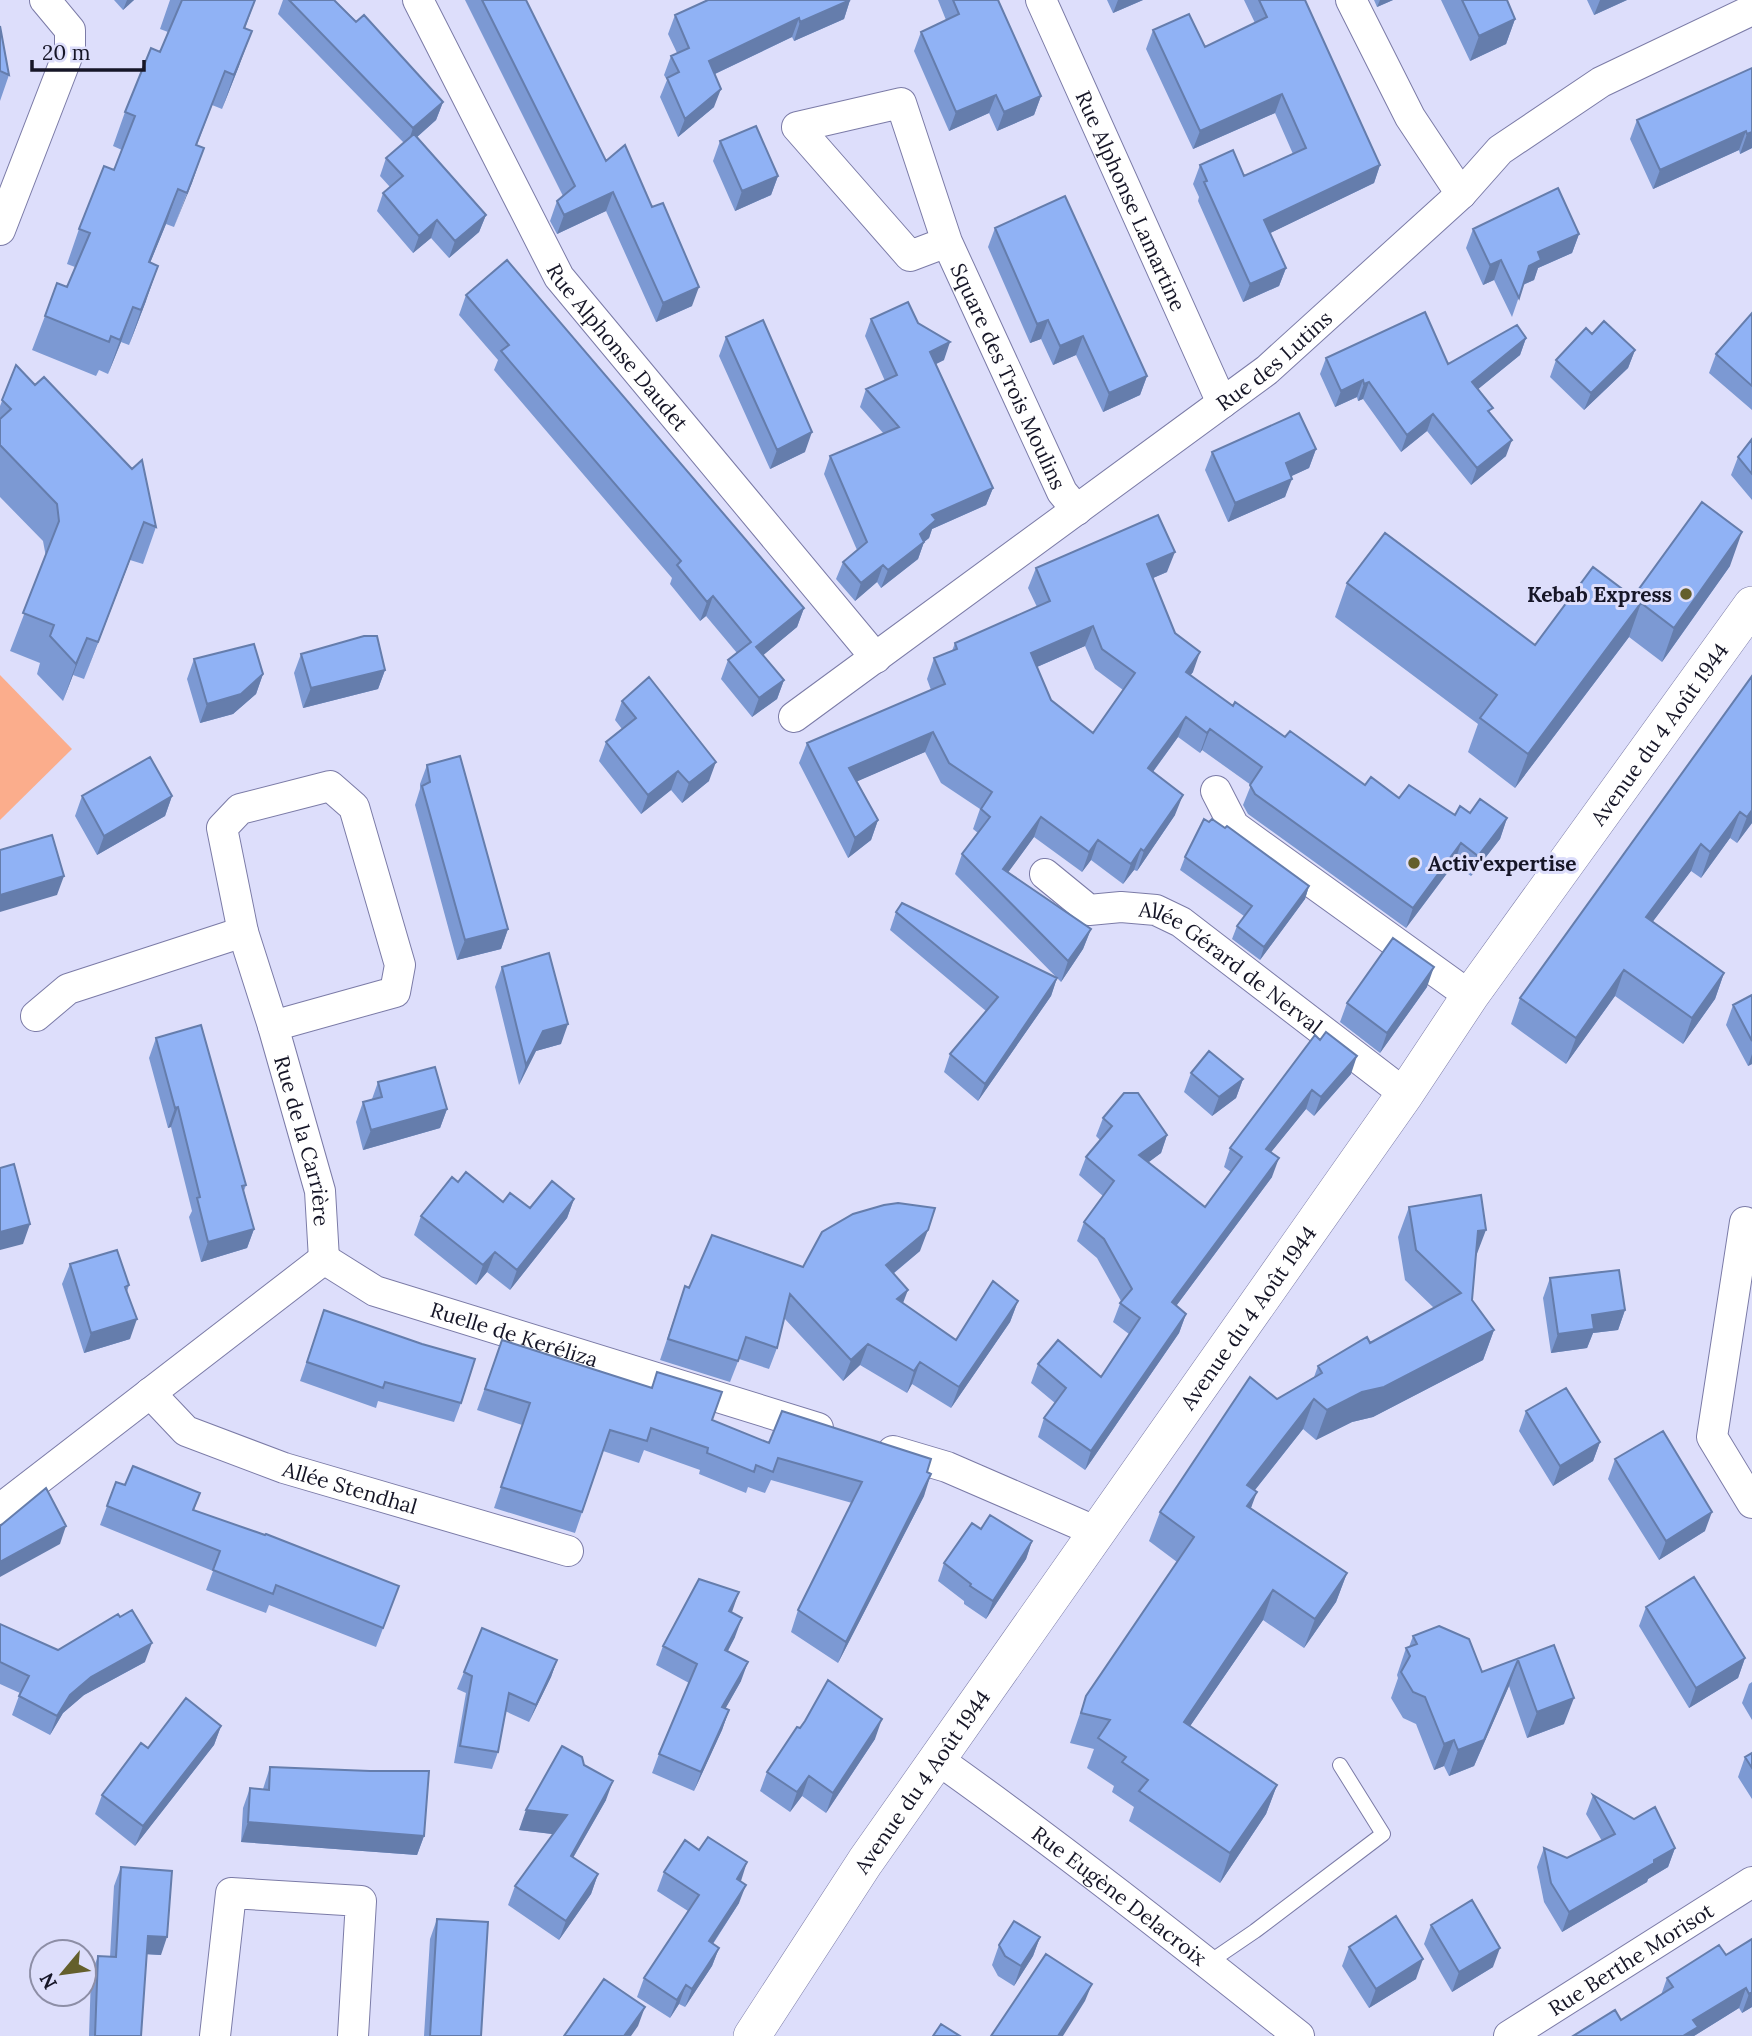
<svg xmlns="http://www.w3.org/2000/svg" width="1752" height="2036" viewBox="0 0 1752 2036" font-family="Lora,serif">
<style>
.green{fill:#fbad8c}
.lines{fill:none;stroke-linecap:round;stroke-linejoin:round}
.service-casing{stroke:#7b7ba7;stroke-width:16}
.minor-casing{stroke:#7b7ba7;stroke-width:32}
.tertiary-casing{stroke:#7b7ba7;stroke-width:38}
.service{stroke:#fff;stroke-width:14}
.minor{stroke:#fff;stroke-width:30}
.tertiary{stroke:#fff;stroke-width:37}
.wall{fill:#7c99d3;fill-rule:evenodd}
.shaded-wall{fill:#657dac}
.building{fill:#90b2f5;stroke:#657dac;stroke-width:2;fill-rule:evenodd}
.poi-dot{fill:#645f2c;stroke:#dddefb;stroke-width:2.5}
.labels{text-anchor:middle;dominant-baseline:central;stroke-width:6;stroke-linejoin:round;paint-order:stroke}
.street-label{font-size:21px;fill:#161627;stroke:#dddefb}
.poi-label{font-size:21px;font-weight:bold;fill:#161627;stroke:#dddefb;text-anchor:end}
</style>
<rect width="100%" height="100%" fill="#dddefb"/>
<!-- green -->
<path class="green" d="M0,675L72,749L0,820Z"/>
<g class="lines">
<!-- service casing -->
<g class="service-casing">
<path id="service" d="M1208,1963L1255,1931L1383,1834L1340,1765"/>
</g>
<!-- minor casing -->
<g class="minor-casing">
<g id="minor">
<path id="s1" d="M418,0L559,277L876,658"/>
<path id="s2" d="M1041,0L1222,403"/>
<path d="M1351,0L1410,117L1461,194"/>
<path d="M0,230L70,49V30L45,0"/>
<path id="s3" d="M947,242L910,256L797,127L901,103L947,242L1062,492L1077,510"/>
<path id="s4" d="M794,717L1267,370L1461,194L1500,150L1601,82L1752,10"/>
<path d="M330,786L354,807L400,965L395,992L273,1026L243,932L222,828L240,809Z"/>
<path d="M1216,791L1234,826L1470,996"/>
<path id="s5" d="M1045,874L1089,910L1121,907L1156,910L1181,922L1405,1094"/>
<path d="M36,1016L68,989L243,932"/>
<path id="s6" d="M273,1026L320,1191L324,1259"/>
<path d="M1752,1227L1745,1222L1712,1437L1752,1503"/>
<path id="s7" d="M324,1259L375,1291L818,1428"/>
<path id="s8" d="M150,1393L186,1431L284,1468L568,1551"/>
<path d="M893,1451L947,1467L1097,1532"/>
<path d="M0,1509L324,1259"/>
<path id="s9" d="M937,1759C1061,1847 1180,1941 1299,2036"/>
<path d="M215,2036L231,1893L361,1901L353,2036"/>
<path id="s10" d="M1509,2036L1752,1882"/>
</g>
</g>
<!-- tertiary casing -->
<g class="tertiary-casing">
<g id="tertiary">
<path id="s11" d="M752,2036L865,1862L1405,1094L1470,996L1752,605"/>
</g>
</g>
<!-- service -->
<use href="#service" class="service"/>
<!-- minor -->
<use href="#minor" class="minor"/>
<!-- tertiary -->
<use href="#tertiary" class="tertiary"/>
</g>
<!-- wall -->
<path class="wall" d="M114,0H134L123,10Z
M170,0H255L245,29L239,66L222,109L212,105L197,145L204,148L174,227L166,224L150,263L146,301L129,345L121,342L108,374L99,370L96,376L32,350L45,316L67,287L75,267L67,264L79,229L114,170L122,150L113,146L125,112L160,52L168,32L160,29Z
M283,0H334L443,102L436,120L417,137L486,215L479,232L449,258L431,238L413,253L377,211L383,193L390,187L380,176L386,158L404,143L278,14Z
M465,0H526L606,161L692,306L656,322L606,211L557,234L550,221L557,201L563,196Z
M850,0L844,19L794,41L792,37L715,74L714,107L678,137L660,97L667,80L664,75L671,56L677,53L668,34L675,15Z
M938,0H998L1041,96L1034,115L997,131L989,113L949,131L914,51L921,32L946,20Z
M1107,0H1143L1113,13Z
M1244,0H1305L1380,165L1374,183L1270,233L1286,268L1279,286L1243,302L1198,201L1199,197L1193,184L1200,165L1244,176L1293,154L1275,113L1193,149L1146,49L1153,30L1205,47L1255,23Z
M1374,0H1393L1377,7Z
M1441,0H1507L1515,19L1506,44L1470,61Z
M1587,0H1627L1594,15Z
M0,26L9,75L0,101Z
M1752,68V148L1740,154L1739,150L1653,189L1630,139L1637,120Z
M720,141L778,176L771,195L735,211L713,161Z
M995,228L1147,376L1140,395L1103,412L1076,355L1053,365L1041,339L1030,343L988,247Z
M1473,229L1579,234L1572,253L1538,268L1534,280L1523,285L1512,317L1494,280L1483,285L1466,248Z
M466,295L804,608L797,627L763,655L784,680L777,699L752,717L721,679L728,660L737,653L706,616L700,621L670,584L672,578L494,370L498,360L459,315Z
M1752,313V410L1709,373L1716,354Z
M871,319L918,323L944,360L936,364L993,488L986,505L932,529L929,538L924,542L918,559L881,588L877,582L855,601L836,579L843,562L857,550L824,474L830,456L884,434L860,407L866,389L885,381L865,336Z
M1592,334L1635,350L1628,368L1584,410L1550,377L1556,360Z
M726,337L805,452L770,469L719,356Z
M1526,338L1520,355L1478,389L1491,414L1506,456L1471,485L1427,431L1401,452L1363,399L1358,401L1357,397L1335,407L1320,374L1326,358L1448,364Z
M16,365L156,527L143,564L130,560L84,679L73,675L63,701L37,674L40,663L10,651L46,557L43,541L0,497V406Z
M1752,439V500L1731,475L1738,457Z
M1316,449L1309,468L1291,476L1285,497L1228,522L1205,470L1212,452Z
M1730,566L1662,662L1629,637L1515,788L1468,752L1478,724L1335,617L1347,583L1535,645L1633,597Z
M1036,568L1167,572L1153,578L1175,633L1193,672L1190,675L1233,706L1365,785L1399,798L1455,815L1470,813L1507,818L1500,839L1471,876L1454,864L1406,928L1248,814L1243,805L1251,785L1202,750L1200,753L1178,737L1153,772L1175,815L1137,871L1134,870L1123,884L1091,860L1082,872L1034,837L1008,872L1091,929L1083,949L1061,982L955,874L962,854L978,833L973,829L980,809L941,783L925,752L857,781L878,820L871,840L848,858L799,763L807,743L931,690L927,679L934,658L952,651L955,643L1037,607L1028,588ZM1085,646L1095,669L1123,690L1093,733L1051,700L1037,667Z
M301,654L385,670L378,689L303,708L294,673Z
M194,659L263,674L256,694L233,714L200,723L187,679Z
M1752,676V823L1737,843L1730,838L1701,878L1691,871L1652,922L1724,973L1715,999L1683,1044L1615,996L1566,1064L1511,1024L1520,998Z
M622,701L709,781L682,803L671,790L641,814L599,761L606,742L622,729L615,720Z
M427,765L508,929L501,949L457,960L415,805L420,789V784Z
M82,796H172L165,816L97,855L75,816Z
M1185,857L1309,886L1305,899L1260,960L1232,939L1237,926L1244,916L1180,870Z
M896,912L1057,978L1051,996L978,1101L944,1072L950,1054L986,1011L890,930Z
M502,967L561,1044L536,1051L519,1085L495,987Z
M1427,987L1380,1053L1340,1022L1347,1003Z
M1752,995V1064L1748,1066L1726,1025L1733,1005Z
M1315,1035L1351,1074L1314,1116L1306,1109L1271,1152L1272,1177L1176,1306L1186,1314L1179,1333L1085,1470L1038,1437L1044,1418L1055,1403L1031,1383L1038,1364L1101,1377L1129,1334L1113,1322L1121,1301L1097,1258L1077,1241L1084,1222L1103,1196L1079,1175L1086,1157L1100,1140L1096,1136L1103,1118L1167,1135L1161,1153L1148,1162L1205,1207L1231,1172L1224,1167L1230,1148Z
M156,1038L246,1185L244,1191L254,1229L247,1248L201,1262L189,1217L192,1211L171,1127L168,1128L149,1058Z
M1191,1073L1243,1079L1236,1098L1212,1116L1184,1092Z
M378,1082L447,1109L440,1128L363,1150L356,1122L363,1102L372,1099Z
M458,1182L503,1202L530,1208L574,1199L567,1218L510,1290L487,1272L476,1285L414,1235L421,1216Z
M1409,1207L1476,1258L1472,1300L1494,1330L1483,1360L1373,1417L1352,1422L1316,1440L1303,1429L1255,1490L1251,1508L1347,1573L1336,1602L1304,1648L1263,1620L1190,1726L1277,1785L1266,1814L1220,1883L1129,1821L1134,1807L1112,1792L1114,1786L1087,1768L1094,1749L1070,1743L1086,1696L1177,1562L1149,1541L1160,1512L1277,1399L1314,1377L1318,1366L1370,1343L1434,1308L1405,1280L1398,1237Z
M920,1251L893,1274L903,1304L956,1340L1018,1301L1010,1322L951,1408L912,1384L907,1393L860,1365L843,1381L784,1318L777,1348L769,1369L739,1359L730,1382L660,1360L685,1286L689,1288L803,1267Z
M70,1264L129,1285L127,1292L130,1339L84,1353L62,1284Z
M1550,1278L1625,1310L1618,1330L1593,1333L1587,1348L1551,1353L1543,1298Z
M324,1310L461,1403L454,1422L378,1401L376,1408L300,1381Z
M502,1340L712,1420L769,1443L927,1472L924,1496L838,1663L791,1632L798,1610L852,1503L771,1480L765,1493L748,1487L746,1493L699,1474L700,1470L644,1450L639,1463L603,1451L575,1533L494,1508L522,1425L477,1410Z
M1526,1411L1600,1442L1593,1461L1553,1486L1519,1431Z
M1615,1459L1705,1531L1659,1560L1608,1479Z
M116,1482L125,1485L200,1493L194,1510L399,1586L376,1647L269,1605L266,1613L206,1590L213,1571L100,1525Z
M981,1529L1032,1541L1026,1559L986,1619L964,1604V1601L938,1581L944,1563Z
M1646,1607L1745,1658L1738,1678L1689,1708L1639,1626Z
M732,1613L735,1637L728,1651L741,1681L725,1709L729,1710L722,1730L694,1791L652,1773L659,1754L689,1683L656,1665L663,1646Z
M0,1624L58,1650L145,1662L84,1695L63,1713L50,1735L12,1715L20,1693L0,1684Z
M1413,1636L1482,1672L1554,1645L1564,1724L1527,1738L1509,1686L1474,1766L1449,1776L1444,1766L1434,1770L1416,1724L1403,1718L1391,1698L1398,1678L1397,1675L1406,1648L1409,1647Z
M557,1660L551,1677L529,1722L505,1711L498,1752L492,1769L454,1763L466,1693L457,1689L464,1672Z
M1752,1682V1720L1742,1703L1749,1684Z
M221,1726L214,1745L135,1846L95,1814L102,1795Z
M800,1728L875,1739L826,1813L802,1796L790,1812L760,1791L767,1772Z
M1752,1753V1799L1738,1777L1745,1757Z
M584,1765L606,1800L573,1858L598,1874L591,1894L559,1940L508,1905L515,1886L553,1834L519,1830Z
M270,1767L424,1836L417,1855L241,1842L243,1808L250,1788L263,1789Z
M1593,1795L1675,1848L1668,1867L1648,1879L1647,1882L1562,1932L1544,1902L1537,1867L1544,1848L1567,1858L1602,1841L1586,1814Z
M121,1867L161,1955L147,1954L141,2036H89L91,1975L98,1956L110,1957L114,1886Z
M664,1872L740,1881L739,1903L713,1944L719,1948L712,1966L685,2007L679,2004L670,2018L637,1997L644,1978L688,1911L657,1891Z
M437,1919L481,2036H424L430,1939Z
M1431,1925L1493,1967L1452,1992L1424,1944Z
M1040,1937L1033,1956L1014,1986L998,1976L992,1965L999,1945Z
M1752,1939V2007L1742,2013L1739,2008L1694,2036H1573L1621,2020L1661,1995L1667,1978L1726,1955Z
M1349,1947L1416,1979L1369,2008L1342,1966Z"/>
<!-- shaded-wall -->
<path class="shaded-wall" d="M127,0H134L123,10Z
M850,0L844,19L794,41L800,22Z
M1118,0H1143L1113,13Z
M1380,0H1393L1377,7Z
M1600,0H1627L1594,15Z
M799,18L792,37L702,80L709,61Z
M1515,19L1506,44L1470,61L1479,36Z
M252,31L239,66L222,109L234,75Z
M721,89L714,107L678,137L685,119Z
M1282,94L1275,113L1193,149L1200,131Z
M996,95L989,113L949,131L956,112Z
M1041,96L1034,115L997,131L1004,112Z
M443,102L436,120L407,146L413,128Z
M1746,131L1739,150L1653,189L1660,170Z
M1752,132V148L1740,154L1747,134Z
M204,148L192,183L174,227L187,193Z
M1380,165L1374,183L1258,239L1264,220Z
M778,176L771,195L735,211L742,191Z
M178,189L166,224L136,297L149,262Z
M613,192L606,211L557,234L564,215Z
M486,215L479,232L449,258L455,241Z
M437,220L431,238L413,253L419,236Z
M1579,234L1572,253L1538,268L1534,280L1522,285L1529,266L1538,252Z
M1501,260L1494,280L1483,285L1490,265Z
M158,266L146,301L129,345L141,310Z
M1286,268L1279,286L1243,302L1250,284Z
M699,287L692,306L656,322L663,303Z
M133,307L121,342L108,374L120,340Z
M1048,320L1041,339L1030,343L1037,324Z
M1083,336L1076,355L1053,365L1060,346Z
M1526,338L1520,355L1466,399L1472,382Z
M950,342L944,360L924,370L930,352Z
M1635,350L1628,368L1584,410L1591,393Z
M1147,376L1140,395L1103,412L1109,393Z
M1363,380L1357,397L1335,407L1341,391Z
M1369,382L1363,399L1358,401L1364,384Z
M1433,414L1427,431L1401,452L1407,435Z
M812,432L805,452L770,469L777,450Z
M1512,440L1506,456L1471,485L1477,468Z
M1316,449L1309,468L1279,482L1286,463Z
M1292,479L1285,497L1228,522L1235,503Z
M993,488L986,505L932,529L929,538L923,543L924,542L918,559L881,588L888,570L920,534L932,515Z
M144,522L130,560L84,679L98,642Z
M1742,532L1730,566L1662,662L1674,628Z
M1175,552L1167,572L1139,584L1147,564Z
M883,565L877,582L855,601L861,583Z
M713,596L706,616L700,621L707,602Z
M1641,603L1629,637L1515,788L1528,754Z
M804,608L797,627L749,667L756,647Z
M1093,626L1085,646L1023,673L1031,653Z
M87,638L73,675L63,701L76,664Z
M1200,652L1193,672L1178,692L1186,672Z
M385,670L378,689L303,708L311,688Z
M263,674L256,694L233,714L200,723L207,704Z
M784,680L777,699L752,717L759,698Z
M1186,717L1178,737L1141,788L1148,768Z
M1210,729L1202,750L1200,753L1207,733Z
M933,732L925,752L842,788L849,768Z
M716,762L709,781L682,803L689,783Z
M678,771L671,790L641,814L648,795Z
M1183,795L1175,815L1137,871L1144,851Z
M172,796L165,816L97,855L104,836Z
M1752,810V823L1737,843L1747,817Z
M1740,812L1730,838L1701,878L1710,852Z
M1041,817L1034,837L996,889L1003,869Z
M1507,818L1500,839L1471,876L1478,856Z
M878,820L871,840L848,858L855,838Z
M1098,840L1091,860L1082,872L1089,852Z
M1461,843L1454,864L1406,928L1413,908Z
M1701,844L1691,871L1636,944L1646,917Z
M1141,849L1134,870L1123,884L1131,864Z
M64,876L57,895L0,912V895Z
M1309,886L1305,899L1260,960L1264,947Z
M508,929L501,949L457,960L465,940Z
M1091,929L1083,949L1061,982L1068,961Z
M1434,967L1427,987L1380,1053L1387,1033Z
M1624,970L1615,996L1566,1064L1576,1038Z
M1724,973L1715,999L1683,1044L1692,1018Z
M1057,978L1051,996L978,1101L985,1084Z
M568,1024L561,1044L536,1051L519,1085L526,1065L543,1031Z
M1752,1054V1064L1748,1066Z
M1357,1056L1351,1074L1314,1116L1321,1097Z
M1243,1079L1236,1098L1212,1116L1219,1097Z
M1312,1090L1306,1109L1259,1167L1266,1149Z
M178,1107L171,1127L168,1128L175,1108Z
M447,1109L440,1128L363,1150L371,1130Z
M1167,1135L1161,1153L1133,1174L1139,1155Z
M1279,1158L1272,1177L1165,1321L1172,1302Z
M574,1199L567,1218L510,1290L517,1270Z
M30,1224L23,1244L0,1250V1232Z
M254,1229L247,1248L201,1262L208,1242Z
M928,1230L920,1251L878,1286L886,1265Z
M1486,1230L1475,1259L1478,1231Z
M495,1252L487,1272L476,1285L483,1265Z
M908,1290L900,1311L897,1299Z
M1018,1301L1010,1322L951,1408L959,1387Z
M1625,1310L1618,1330L1593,1333L1587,1348L1551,1353L1558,1334L1592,1315Z
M1186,1314L1179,1333L1085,1470L1091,1451Z
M137,1319L130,1339L84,1353L91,1333Z
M1494,1330L1483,1360L1373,1417L1352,1422L1316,1440L1327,1410L1362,1392Z
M868,1344L860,1365L843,1381L851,1360Z
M920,1362L912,1384L907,1393L914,1371Z
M1314,1399L1303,1429L1236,1514L1247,1485Z
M1600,1442L1593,1461L1553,1486L1560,1466Z
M931,1474L924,1496L838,1663L846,1642Z
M1257,1492L1246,1521L1247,1506Z
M1712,1512L1705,1531L1659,1560L1666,1541Z
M66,1526L60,1544L0,1577V1562Z
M1032,1541L1026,1559L986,1619L993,1601Z
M1347,1573L1336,1602L1304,1648L1315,1619Z
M1273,1590L1263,1620L1173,1751L1184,1722Z
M739,1592L732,1612L722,1631L729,1611Z
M742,1618L735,1637L718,1669L725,1650Z
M152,1643L145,1662L84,1695L63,1713L50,1735L57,1716L70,1695L91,1677Z
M1745,1658L1738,1678L1689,1708L1696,1688Z
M557,1660L551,1677L529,1722L536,1705Z
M1518,1660L1509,1686L1474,1766L1449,1776L1458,1750Z
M748,1662L741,1681L715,1727L722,1707Z
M1574,1698L1564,1724L1527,1738L1537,1712Z
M729,1710L722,1730L694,1791L701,1772Z
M882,1719L875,1739L826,1813L833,1793Z
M221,1726L214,1745L135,1846L143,1826Z
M1454,1740L1444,1766L1434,1770L1444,1744Z
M809,1776L802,1796L790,1812L797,1792Z
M613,1781L606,1800L563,1875L571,1856Z
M1277,1785L1266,1814L1220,1883L1230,1853Z
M526,1810L567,1815L560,1835L519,1830Z
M248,1822L424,1836L417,1855L241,1842Z
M1675,1848L1668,1867L1648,1879L1647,1882L1562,1932L1569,1912Z
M747,1862L741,1881L730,1897L737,1879Z
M598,1874L591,1894L559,1940L566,1921Z
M746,1885L739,1903L702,1960L709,1941Z
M148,1936L167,1937L161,1955L142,1954Z
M1040,1937L1033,1956L1014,1986L1021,1966Z
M719,1948L712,1966L685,2007L692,1989Z
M1500,1948L1493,1967L1452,1992L1459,1972Z
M1423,1959L1416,1979L1369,2008L1376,1989Z
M1092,1984L1085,2001L1063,2036H1058Z
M686,1985L679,2004L670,2018L677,2000Z
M1746,1988L1739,2008L1694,2036H1683L1693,2020Z
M1752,1992V2007L1742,2013L1749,1994Z
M645,2007L638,2026L631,2036H624Z"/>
<!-- building -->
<path class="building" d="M182,0H255L244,28L252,31L234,75L225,71L196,145L204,148L187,193L178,189L149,262L158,266L141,310L133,307L120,340L111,336L109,342L45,316L57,283L67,287L90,233L79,229L104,166L114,170L135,116L125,112L151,48L160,52Z
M289,0H334L356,22L364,15L443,102L413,128Z
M482,0H526L606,161L625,145L652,207L663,203L699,287L663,303L613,192L564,215L557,201L575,186Z
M708,0H850L800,22L799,18L709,61L721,89L685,119L667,78L679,72L671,56L689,48L675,15Z
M953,0H998L1041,96L1004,112L996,95L956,112L921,32L959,14Z
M1259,0H1305L1380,165L1264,220L1286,268L1250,284L1204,182L1207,181L1200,165L1233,150L1244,176L1306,148L1282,94L1200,131L1153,30L1189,14L1205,47L1267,17Z
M1462,0H1507L1515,19L1479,36Z
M0,26L9,75L0,71Z
M1752,68V132L1747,134L1746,131L1660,170L1637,120Z
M756,126L778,176L742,191L720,141Z
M414,134L486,215L455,241L437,220L419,236L383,193L403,176L386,158Z
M1558,188L1579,234L1538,252L1541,260L1529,266L1519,298L1501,260L1490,265L1473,229Z
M1065,196L1147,376L1109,393L1083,336L1060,346L1048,320L1037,324L995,228Z
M507,260L804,608L756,647L784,680L759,698L728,660L751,642L713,596L707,602L677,565L681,561L501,351L509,345L466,295Z
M908,302L918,323L950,342L930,352L993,488L932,515L936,520L920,534L924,542L888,570L883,565L861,583L843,562L867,542L830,456L899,427L866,389L897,375L871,319Z
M1425,312L1448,364L1517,325L1526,338L1472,382L1493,408L1488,411L1512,440L1477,468L1433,414L1407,435L1369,382L1364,384L1363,380L1341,391L1326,358Z
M1752,313V386L1716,354Z
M763,320L812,432L777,450L726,337Z
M1604,321L1635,350L1591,393L1556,360L1586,328L1592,334Z
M16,365L35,385L44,377L132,469L142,460L156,527L144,522L98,642L87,638L76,664L50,636L54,625L23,613L59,521L57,504L0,445V419L11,409L2,400Z
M1299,413L1316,449L1286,463L1292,479L1235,503L1212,452Z
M1752,439V474L1738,457Z
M1702,502L1742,532L1674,628L1641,603L1528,754L1480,718L1497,695L1347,583L1385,533L1535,645L1593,567L1633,597Z
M1158,515L1175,552L1147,564L1175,633L1200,652L1186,672L1233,706L1235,702L1285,737L1290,731L1365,785L1371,777L1399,798L1409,785L1455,815L1460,806L1470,813L1480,799L1507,818L1478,856L1461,843L1413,908L1255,794L1250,785L1262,767L1210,729L1207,733L1186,717L1148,768L1183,795L1144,851L1141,849L1131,864L1098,840L1089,852L1041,817L1003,869L1091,929L1068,961L962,854L990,817L981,809L992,792L949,763L933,732L849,768L878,820L855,838L807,743L945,684L934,658L957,649L955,643L1050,601L1036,568ZM1093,626L1102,649L1135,673L1093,733L1051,700L1031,653Z
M364,636H377L385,670L311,688L301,654Z
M254,644L263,674L241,694L207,704L194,659Z
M1752,676V810L1747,817L1740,812L1710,852L1701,844L1646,917L1724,973L1692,1018L1624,970L1576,1038L1520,998Z
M649,677L716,762L689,783L678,771L648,795L606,742L636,718L622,701Z
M460,756L508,929L465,940L422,786L430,782L427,765Z
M150,757L172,796L104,836L82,796Z
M1204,819L1209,822L1212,819L1225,828L1227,826L1309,886L1264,947L1237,926L1252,906L1185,857Z
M52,835L64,876L0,895V850Z
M902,903L1057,978L985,1084L950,1054L998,997L896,912Z
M1393,938L1434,967L1387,1033L1347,1003Z
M549,953L568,1024L543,1031L526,1065L502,967Z
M1752,995V1041L1733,1005Z
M201,1025L246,1185L242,1186L254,1229L208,1242L197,1198L200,1197L178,1107L175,1108L156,1038Z
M1326,1032L1357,1056L1321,1097L1312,1090L1266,1149L1279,1158L1172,1302L1186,1314L1091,1451L1044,1418L1066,1388L1038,1364L1058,1340L1101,1377L1140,1318L1120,1303L1132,1289L1104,1239L1084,1222L1114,1181L1086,1157L1112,1126L1103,1118L1124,1093H1138L1167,1135L1139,1155L1205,1207L1242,1157L1230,1148L1315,1035L1320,1040Z
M1209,1051L1243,1079L1219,1097L1191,1073Z
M435,1067L447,1109L371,1130L363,1102L382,1097L378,1082Z
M14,1164L30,1224L0,1232V1168Z
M466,1172L503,1202L510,1193L530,1208L552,1181L574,1199L517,1270L495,1252L483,1265L421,1216L452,1177L458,1182Z
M1481,1195L1486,1230L1478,1231L1472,1300L1494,1330L1384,1387L1362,1392L1327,1410L1314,1399L1247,1485L1257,1492L1247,1506L1347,1573L1315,1619L1273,1590L1184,1722L1277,1785L1230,1853L1139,1791L1148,1780L1122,1762L1126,1757L1098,1738L1110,1720L1081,1713L1086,1696L1194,1537L1160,1512L1250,1377L1277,1399L1322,1373L1318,1366L1367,1337L1370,1343L1461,1293L1416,1250L1409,1207Z
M898,1203L935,1208L928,1230L886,1265L908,1290L897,1299L956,1340L993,1281L1018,1301L959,1387L920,1362L914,1371L868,1344L851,1360L790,1294L777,1348L746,1337L738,1361L668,1339L685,1286L689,1288L712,1235L803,1267L822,1232L853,1214L884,1205Z
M117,1250L129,1285L125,1287L137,1319L91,1333L70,1264Z
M1619,1270L1625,1310L1592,1315L1594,1329L1558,1334L1550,1278Z
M324,1310L422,1344L475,1359L461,1403L385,1382L383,1388L307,1362Z
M502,1340L652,1388L657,1372L722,1392L712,1420L769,1443L782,1411L931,1459L927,1472L931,1474L846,1642L798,1610L862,1482L778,1458L773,1472L756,1465L754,1472L707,1453L708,1448L651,1428L647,1441L610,1430L582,1512L501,1487L530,1403L485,1389Z
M1566,1388L1600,1442L1560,1466L1526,1411Z
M1663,1431L1712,1512L1666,1541L1615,1459Z
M133,1466L200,1493L193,1510L265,1535L266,1534L399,1586L383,1628L276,1585L273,1594L213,1570L220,1551L107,1506L116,1482L125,1485Z
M46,1488L66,1526L0,1562V1526Z
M990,1515L1032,1541L993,1601L970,1586L971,1584L944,1563L972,1523L981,1529Z
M1694,1577L1745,1658L1696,1688L1646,1607Z
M699,1579L739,1592L729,1611L742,1618L725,1650L748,1662L722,1707L729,1710L701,1772L659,1754L697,1664L663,1646Z
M132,1610L152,1643L91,1677L70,1695L57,1716L19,1696L29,1676L0,1662V1624L58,1650L118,1614L120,1617Z
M1439,1626L1469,1639L1482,1672L1554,1645L1574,1698L1537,1712L1518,1660L1484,1740L1458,1750L1454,1740L1444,1744L1425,1697L1413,1692L1401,1672L1410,1656L1406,1648L1417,1644L1413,1636Z
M482,1628L557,1660L536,1705L509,1693L498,1752L460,1746L472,1676L464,1672Z
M828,1680L882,1719L833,1793L809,1776L797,1792L767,1772L797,1727L800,1728L805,1721Z
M186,1698L221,1726L143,1826L102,1795L141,1743L148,1748Z
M562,1746L582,1757L584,1765L613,1781L571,1856L598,1874L566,1921L515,1886L567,1815L526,1810Z
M1752,1753V1768L1745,1757Z
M270,1767L370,1771H429L424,1836L248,1822L250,1788L269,1790Z
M1593,1795L1634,1819L1655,1807L1675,1848L1654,1860V1863L1569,1912L1551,1883L1544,1848L1567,1858L1615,1834Z
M708,1837L747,1862L737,1879L746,1885L709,1941L719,1948L692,1989L686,1985L677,2000L644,1978L699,1895L664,1872L685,1840L699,1850Z
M121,1867L172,1871L167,1937L148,1936L141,2036H95L98,1956L116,1957Z
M1472,1900L1500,1948L1459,1972L1431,1925Z
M1396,1916L1423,1959L1376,1989L1349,1947Z
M437,1919L488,1922L481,2036H430Z
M1014,1921L1040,1937L1021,1966L1005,1956L999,1945Z
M1752,1939V1992L1749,1994L1746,1988L1693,2020L1698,2027L1683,2036H1573L1615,2010L1621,2020L1673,1987L1667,1978L1719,1945L1726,1955Z
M1046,1954L1092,1984L1058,2036H991Z
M604,1979L645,2007L624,2036H564Z
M941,2024L960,2036H933Z"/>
<!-- markers -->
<g class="poi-dot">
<circle cx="1686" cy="594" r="7"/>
<circle cx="1414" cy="863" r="7"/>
</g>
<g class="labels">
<!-- street labels -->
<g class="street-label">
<text stroke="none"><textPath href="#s2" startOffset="220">Rue Alphonse Lamartine</textPath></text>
<text stroke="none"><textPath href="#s1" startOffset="402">Rue Alphonse Daudet</textPath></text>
<text stroke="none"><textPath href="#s4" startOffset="598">Rue des Lutins</textPath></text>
<text stroke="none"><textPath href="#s3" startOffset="612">Square des Trois Moulins</textPath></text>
<text stroke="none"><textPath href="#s11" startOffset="1587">Avenue du 4 Août 1944</textPath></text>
<text stroke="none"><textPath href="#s5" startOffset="217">Allée Gérard de Nerval</textPath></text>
<text stroke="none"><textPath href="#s6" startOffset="119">Rue de la Carrière</textPath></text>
<text stroke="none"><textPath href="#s11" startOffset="873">Avenue du 4 Août 1944</textPath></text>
<text stroke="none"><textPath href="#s7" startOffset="206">Ruelle de Keréliza</textPath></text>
<text stroke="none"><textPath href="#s8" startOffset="226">Allée Stendhal</textPath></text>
<text stroke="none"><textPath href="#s11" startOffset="306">Avenue du 4 Août 1944</textPath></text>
<text stroke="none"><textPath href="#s9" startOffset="228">Rue Eugène Delacroix</textPath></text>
<text stroke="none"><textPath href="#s10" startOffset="144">Rue Berthe Morisot</textPath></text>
</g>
<!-- poi labels -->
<g class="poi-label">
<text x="1672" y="594">Kebab Express</text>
<text x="1428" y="863" text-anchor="start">Activ'expertise</text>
</g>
</g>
<!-- north arrow -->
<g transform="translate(63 1973) rotate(241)"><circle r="33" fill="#dddefb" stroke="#8d8ea6" stroke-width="2"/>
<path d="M0-5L12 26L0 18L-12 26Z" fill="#645f2c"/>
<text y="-10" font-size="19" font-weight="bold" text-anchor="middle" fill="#161627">N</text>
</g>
<!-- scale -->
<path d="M32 60v10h112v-10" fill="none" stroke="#161627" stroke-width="3.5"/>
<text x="42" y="60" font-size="21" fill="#161627" stroke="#dddefb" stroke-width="5" paint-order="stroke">20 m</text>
</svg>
